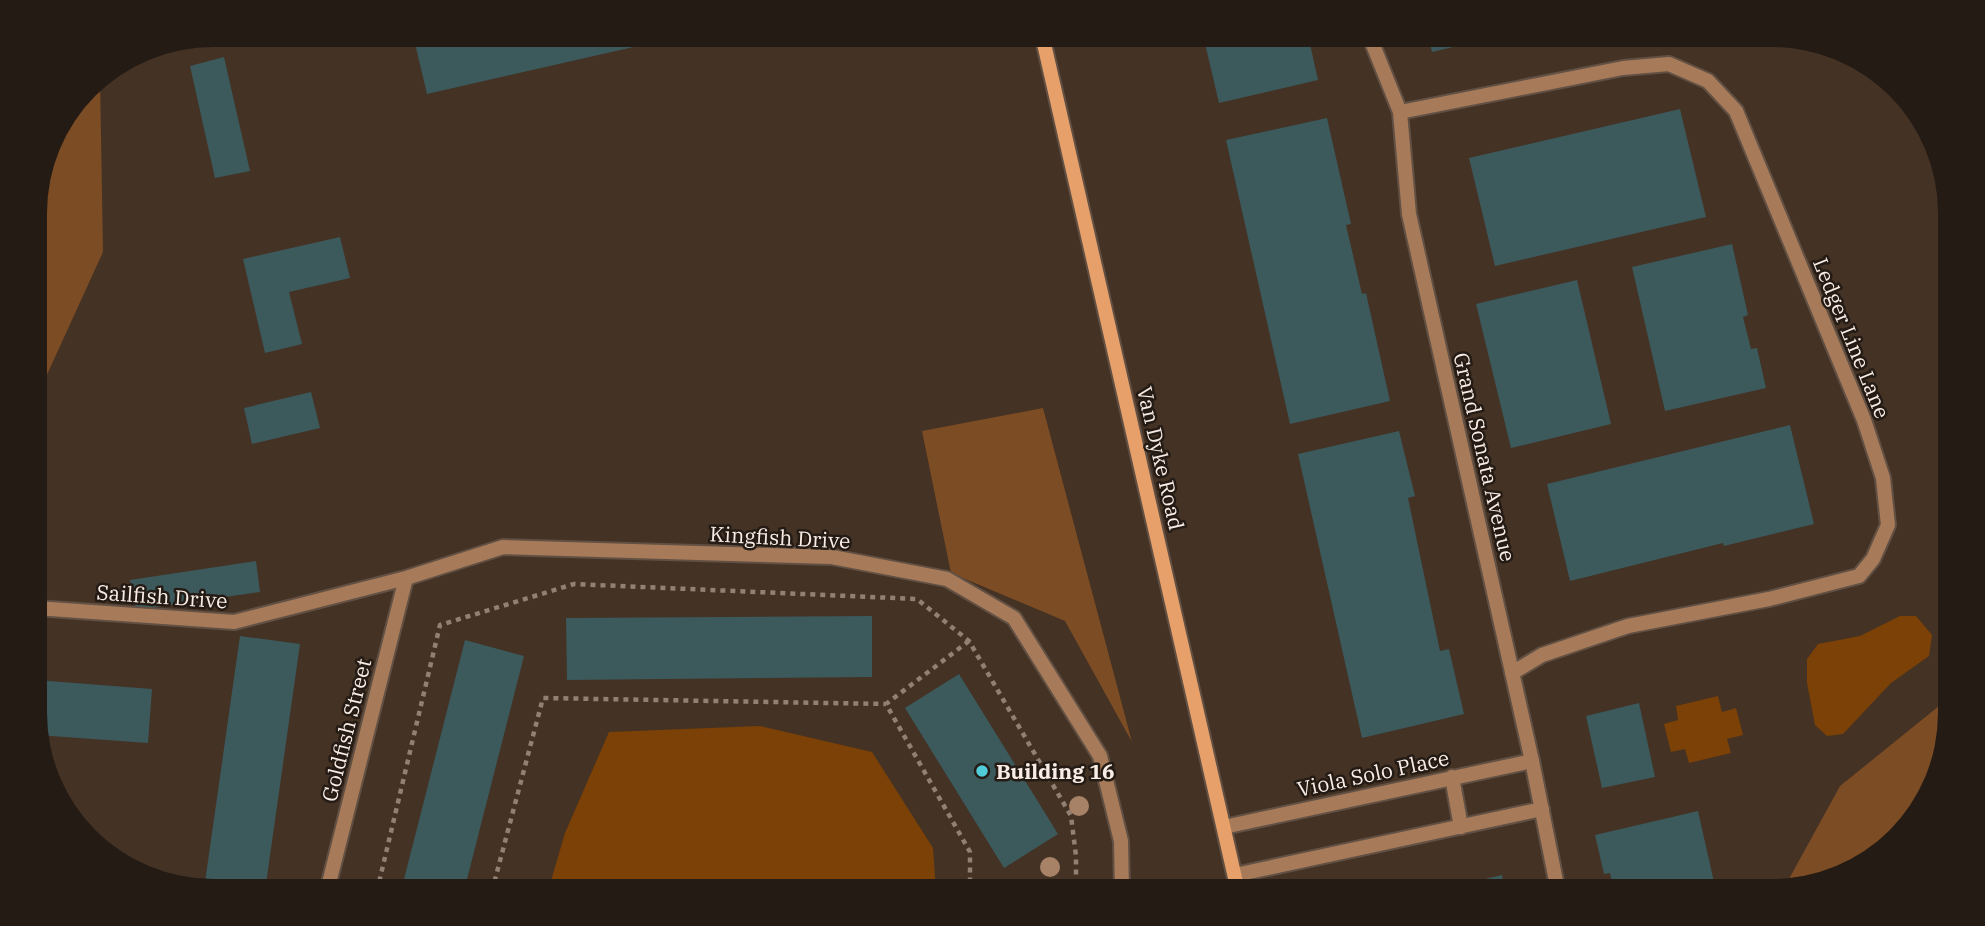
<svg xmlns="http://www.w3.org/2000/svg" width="1985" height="926" viewBox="0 0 1985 926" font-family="'IBM Plex Serif',serif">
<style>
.green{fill:#7c4c24}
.water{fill:#7b4106}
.building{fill:#3c595c}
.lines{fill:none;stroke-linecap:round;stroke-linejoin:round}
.lane-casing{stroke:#615043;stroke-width:18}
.street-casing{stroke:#615043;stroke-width:18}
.secondary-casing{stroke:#615043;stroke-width:18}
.path{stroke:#918175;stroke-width:4.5;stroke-dasharray:5 5;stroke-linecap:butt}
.lane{stroke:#a77b59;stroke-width:14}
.street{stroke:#a77b59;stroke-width:14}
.secondary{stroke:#e7a069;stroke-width:14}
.tree{fill:#a78267}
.poi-dot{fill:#52cbd8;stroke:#241b15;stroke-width:2.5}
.labels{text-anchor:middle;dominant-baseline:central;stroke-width:5;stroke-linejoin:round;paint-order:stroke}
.street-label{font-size:21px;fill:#faede5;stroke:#241b15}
.poi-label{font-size:21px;font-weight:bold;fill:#faede5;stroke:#241b15;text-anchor:start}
</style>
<rect width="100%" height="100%" fill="#443224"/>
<!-- green -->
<path class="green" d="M100,77L103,252L45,379L36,378L35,201L53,135L96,80Z
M1043,408L1132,742L1065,621L951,573L922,431Z
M1939,706L1950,710V713L1936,781L1871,861L1785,890L1784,888L1840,786Z"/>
<!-- water -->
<path class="water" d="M1900,616H1916L1932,635L1929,656L1891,683L1843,734L1827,736L1815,725L1807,683V659L1818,644L1860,636Z
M1718,696L1722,712L1736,708L1743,735L1727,739L1731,753L1689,763L1685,749L1671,752L1664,724L1678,720L1676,706Z
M760,726L872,752L933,848L936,891H548L565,833L609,732Z"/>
<!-- building -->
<path class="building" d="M413,35H682V36L427,94Z
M1203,35H1308L1318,80L1219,103Z
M1428,35H1500V36L1432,52Z
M224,57L250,171L215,178L190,66Z
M1680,109L1706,217L1495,266L1469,158Z
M1327,118L1351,224L1346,225L1362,294L1366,293L1390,401L1290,424L1226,140Z
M340,237L350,278L289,292L302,344L265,353L243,259Z
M1732,244L1748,315L1743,317L1751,349L1757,348L1766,388L1665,411L1632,267Z
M1577,280L1611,424L1511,448L1476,304Z
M311,392L320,428L252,444L244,408Z
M1790,425L1814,524L1724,546L1723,543L1570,581L1547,484Z
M1399,431L1415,496L1408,498L1440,651L1449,649L1464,714L1362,738L1298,454Z
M36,474L47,475L43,536H36Z
M256,561L260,592L136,610L130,580Z
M872,616V677L567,680L566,618Z
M240,636L300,644L265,891H214L204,889Z
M465,640L524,656L464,891H401Z
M959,674L1058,834L1004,868L905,708Z
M36,680L152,689L148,743L37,735Z
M1639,703L1655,777L1602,788L1586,716Z
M1698,811L1716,891H1614L1610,873L1604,874L1595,835Z
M1502,875L1505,891H1439V890Z"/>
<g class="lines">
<!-- lane casing -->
<g class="lane-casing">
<path id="lane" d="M1452,777L1461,827
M1224,827L1532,761
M1235,875L1542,809"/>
</g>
<!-- street casing -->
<g class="street-casing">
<path id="street" d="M1369,35L1400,112L1409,214L1532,761L1558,891
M1400,112L1623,68L1669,64L1708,81L1736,111L1864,420L1883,478L1888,525L1873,559L1859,576L1769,599L1628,626L1542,655L1512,673
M36,608L234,622L406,578L503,547L832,557L947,579L1014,618L1100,756L1121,841L1122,891
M327,891L406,578"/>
</g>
<!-- secondary casing -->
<g class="secondary-casing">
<path id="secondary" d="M1042,35L1238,891"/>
</g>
<!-- path -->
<path class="path" d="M969,641L886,704L970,852V891
M377,891L440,625L574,584L917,599L969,641L1071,816L1076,856V891
M492,891L543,698L886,704"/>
<!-- lane -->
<use href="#lane" class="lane"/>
<!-- street -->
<use href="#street" class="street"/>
<!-- secondary -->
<use href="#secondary" class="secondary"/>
</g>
<!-- trees -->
<g class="tree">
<circle cx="1079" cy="806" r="10"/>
<circle cx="1050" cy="867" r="10"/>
</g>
<!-- markers -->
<circle class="poi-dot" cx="982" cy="771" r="7"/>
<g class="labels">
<!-- street labels -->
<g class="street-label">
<text transform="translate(1852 338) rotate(68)">Ledger Line Lane</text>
<text transform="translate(1485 457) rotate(77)">Grand Sonata Avenue</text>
<text transform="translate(1161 458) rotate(77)">Van Dyke Road</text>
<text transform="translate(780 537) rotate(3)">Kingfish Drive</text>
<text transform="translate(162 596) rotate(4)">Sailfish Drive</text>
<text transform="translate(346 730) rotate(-76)">Goldfish Street</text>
<text transform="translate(1373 773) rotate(-12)">Viola Solo Place</text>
</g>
<!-- poi labels -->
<g class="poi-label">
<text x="996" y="771">Building 16</text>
</g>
</g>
<!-- crop -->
<path d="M0 0H1985V926H0ZM213 47H1772A166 166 0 0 1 1938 213V713A166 166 0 0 1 1772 879H213A166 166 0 0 1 47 713V213A166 166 0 0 1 213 47Z" fill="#241b15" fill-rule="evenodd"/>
</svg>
